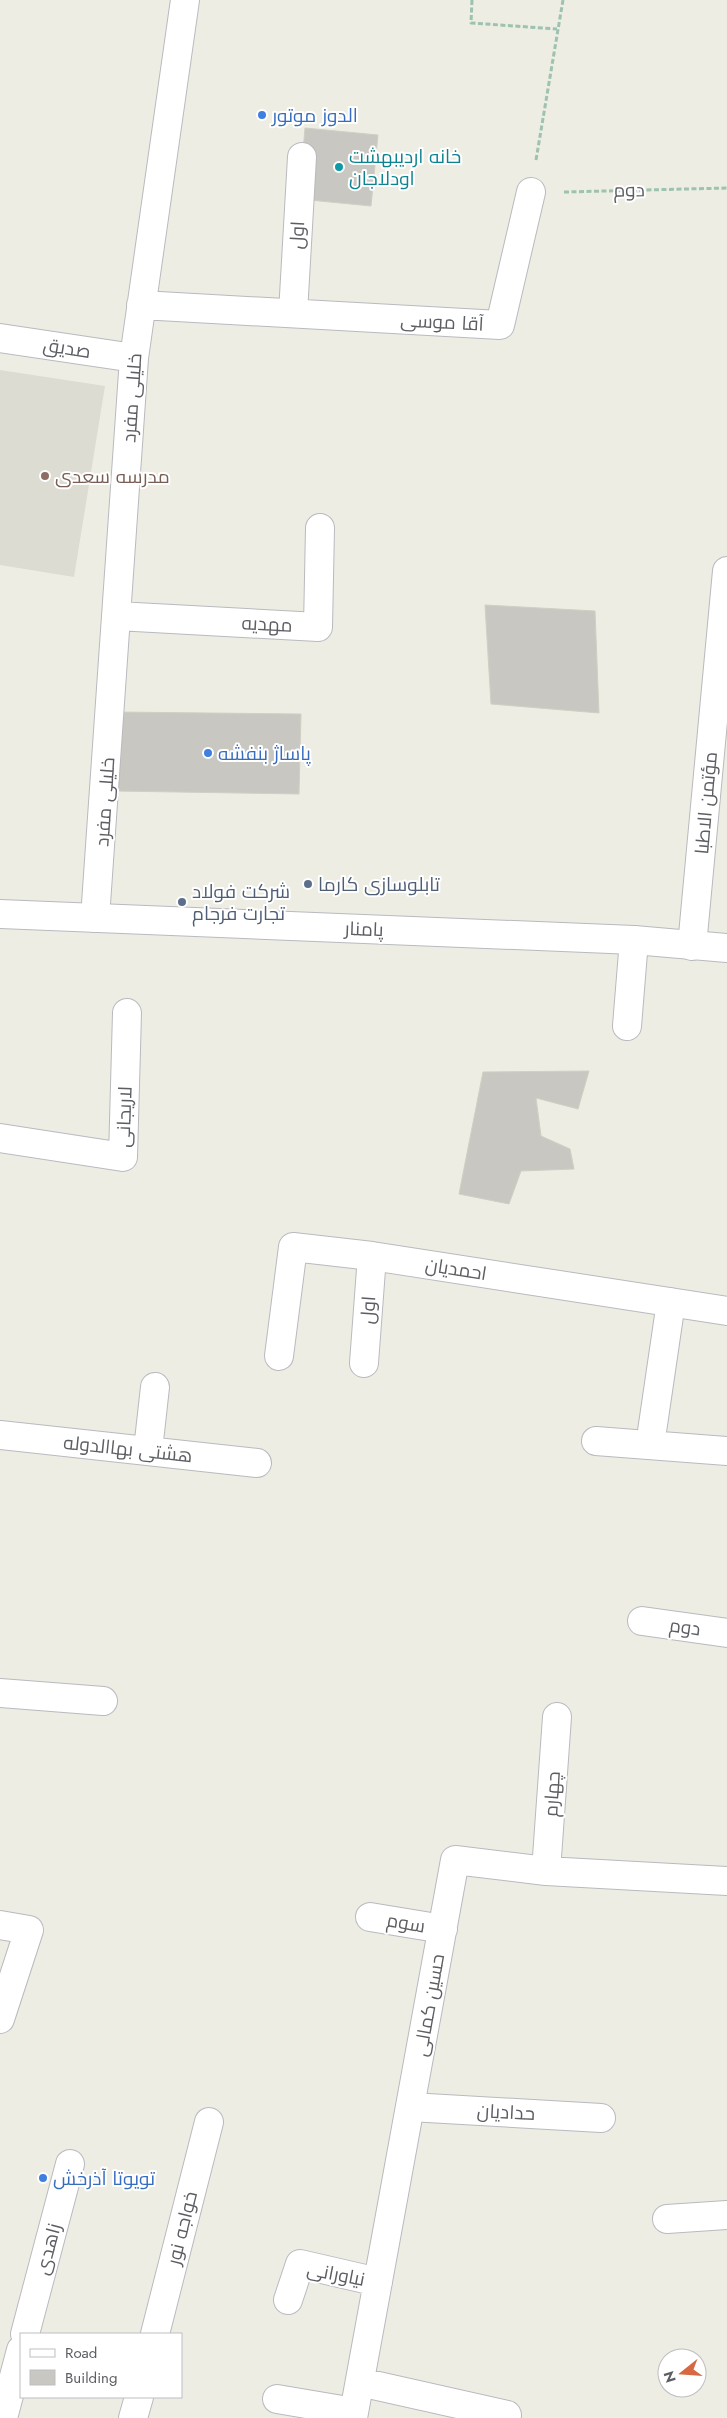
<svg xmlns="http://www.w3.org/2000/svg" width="727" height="2418" viewBox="0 0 727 2418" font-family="Jost,Cairo,sans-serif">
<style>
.education{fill:#dddcd3}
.building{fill:#c9c7c1;stroke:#d1cfc3}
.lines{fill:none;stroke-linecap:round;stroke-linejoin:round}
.minor-casing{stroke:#b9babf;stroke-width:30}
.tertiary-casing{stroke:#b9babf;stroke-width:30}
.path{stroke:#9dc2af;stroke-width:3;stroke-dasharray:5 2.5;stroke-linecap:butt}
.minor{stroke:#fff;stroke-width:28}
.tertiary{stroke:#fff;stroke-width:28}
.shop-dot{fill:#3f7fe0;stroke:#fff;stroke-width:2}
.culture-dot{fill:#0f9aa8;stroke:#fff;stroke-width:2}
.education-dot{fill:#8d6e63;stroke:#fff;stroke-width:2}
.service-dot{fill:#5c6f8a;stroke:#fff;stroke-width:2}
.labels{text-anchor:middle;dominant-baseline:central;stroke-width:4;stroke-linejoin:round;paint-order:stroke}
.shop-label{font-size:19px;fill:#366cbe;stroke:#fff;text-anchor:start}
.culture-label{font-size:19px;fill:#0d838f;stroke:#fff;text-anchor:start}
.street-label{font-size:19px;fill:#5c5e63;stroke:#fff}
.education-label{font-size:19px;fill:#785e54;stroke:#fff;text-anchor:start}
.service-label{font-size:19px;fill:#4e5e75;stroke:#fff;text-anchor:start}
</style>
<rect width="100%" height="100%" fill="#edede4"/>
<!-- education -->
<path class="education" d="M0,370L105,386L74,577L0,565Z"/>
<!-- building -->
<path class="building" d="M305,128L378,135L371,206L299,199Z
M485,605L595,611L599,713L491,704Z
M117,712L301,714L299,794L115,791Z
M589,1071L578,1109L536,1098L541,1136L570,1149L574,1169L521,1171L509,1204L459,1194L483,1072Z"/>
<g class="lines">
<!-- minor casing -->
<g class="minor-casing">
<path id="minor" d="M141,305L500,325L531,192
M293,313L302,157
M0,338L134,358
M117,616L318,627L320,528
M95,918L134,358L185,0
M692,946L727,571
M627,1026L634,940
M0,1138L123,1157L127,1013
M279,1356L293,1247L372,1256L727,1311
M364,1363L372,1256
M0,1435L257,1463
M596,1441L727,1451
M650,1445L671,1302
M148,1450L155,1387
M642,1621L727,1633
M0,1693L103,1701
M546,1871L557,1717
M370,1917L443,1929
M0,1925L29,1930L0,2019
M410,2107L601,2118
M667,2219L727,2215
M288,2300L300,2264L378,2282
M25,2334L70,2164
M155,2334L209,2122
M360,2382L507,2415
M277,2399L354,2412
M3,2418L21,2350
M133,2418L139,2397
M353,2418L455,1860L546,1871L727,1881"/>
</g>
<!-- tertiary casing -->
<g class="tertiary-casing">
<path id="tertiary" d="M0,914L634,940L727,948"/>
</g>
<!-- path -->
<path class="path" d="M472,0L471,23L557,29
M536,160L563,0
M564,192L727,188"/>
<!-- minor -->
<use href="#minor" class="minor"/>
<!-- tertiary -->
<use href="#tertiary" class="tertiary"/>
</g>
<!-- markers -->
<g class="shop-dot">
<circle cx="262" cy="115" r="5"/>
<circle cx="208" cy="753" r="5"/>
<circle cx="43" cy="2178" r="5"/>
</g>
<circle class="culture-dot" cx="339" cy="167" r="5"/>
<circle class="education-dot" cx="45" cy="476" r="5"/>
<g class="service-dot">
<circle cx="308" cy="884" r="5"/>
<circle cx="182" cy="902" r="5"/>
</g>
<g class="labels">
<!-- shop labels -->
<g class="shop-label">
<text x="272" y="115">الدوز موتور</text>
<text x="218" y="753">پاساژ بنفشه</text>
<text x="53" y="2178">تویوتا آذرخش</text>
</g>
<!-- culture labels -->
<g class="culture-label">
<text x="349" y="156">خانه اردیبهشت<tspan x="349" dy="22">اودلاجان</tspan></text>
</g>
<!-- street labels -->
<g class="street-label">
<text transform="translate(629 190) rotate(-1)">دوم</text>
<text transform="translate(297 235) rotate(-87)">اول</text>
<text transform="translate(442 322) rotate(3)">آقا موسی</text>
<text transform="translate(67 348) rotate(9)">صدیق</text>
<text transform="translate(132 398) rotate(-86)">خلیلی مفرد</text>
<text transform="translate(267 624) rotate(3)">مهدیه</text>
<text transform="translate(105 802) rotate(-86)">خلیلی مفرد</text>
<text transform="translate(706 803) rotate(-85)">مؤتمن الاطبا</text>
<text transform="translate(364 929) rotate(2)">پامنار</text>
<text transform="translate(124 1117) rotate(-88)">لاریجانی</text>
<text transform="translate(456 1269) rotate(9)">احمدیان</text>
<text transform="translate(368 1310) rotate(-86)">اول</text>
<text transform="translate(128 1449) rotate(6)">هشتی بهاالدوله</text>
<text transform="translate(685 1627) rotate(8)">دوم</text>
<text transform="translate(552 1794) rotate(-86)">چهارم</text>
<text transform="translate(406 1923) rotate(10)">سوم</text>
<text transform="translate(429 2005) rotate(-80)">حسین کمالی</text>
<text transform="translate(506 2112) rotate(3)">حدادیان</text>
<text transform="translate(182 2228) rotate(-76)">خواجه نور</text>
<text transform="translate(48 2249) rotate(-75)">زاهدی</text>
<text transform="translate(336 2274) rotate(11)">نیاورانی</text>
</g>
<!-- education labels -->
<g class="education-label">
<text x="55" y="476">مدرسه سعدی</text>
</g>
<!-- service labels -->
<g class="service-label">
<text x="318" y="884">تابلوسازی کارما</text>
<text x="192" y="891">شرکت فولاد<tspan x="192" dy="22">تجارت فرجام</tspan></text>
</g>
</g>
<!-- legend -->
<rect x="20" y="2333" width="162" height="65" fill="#ffffff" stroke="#bebfc1"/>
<rect x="30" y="2349" width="25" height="8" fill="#ffffff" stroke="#bebfc1"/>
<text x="65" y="2358" font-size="15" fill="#5c5e63">Road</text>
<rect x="30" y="2370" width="25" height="15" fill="#c9c7c1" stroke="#bebfc1"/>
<text x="65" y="2383" font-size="15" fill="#5c5e63">Building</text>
<!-- north arrow -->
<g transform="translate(682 2373) rotate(253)"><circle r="24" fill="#ffffff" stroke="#bebfc1"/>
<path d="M0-4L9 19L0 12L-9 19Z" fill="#d66941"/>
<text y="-8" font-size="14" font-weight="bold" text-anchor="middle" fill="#5c5e63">N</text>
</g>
</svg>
